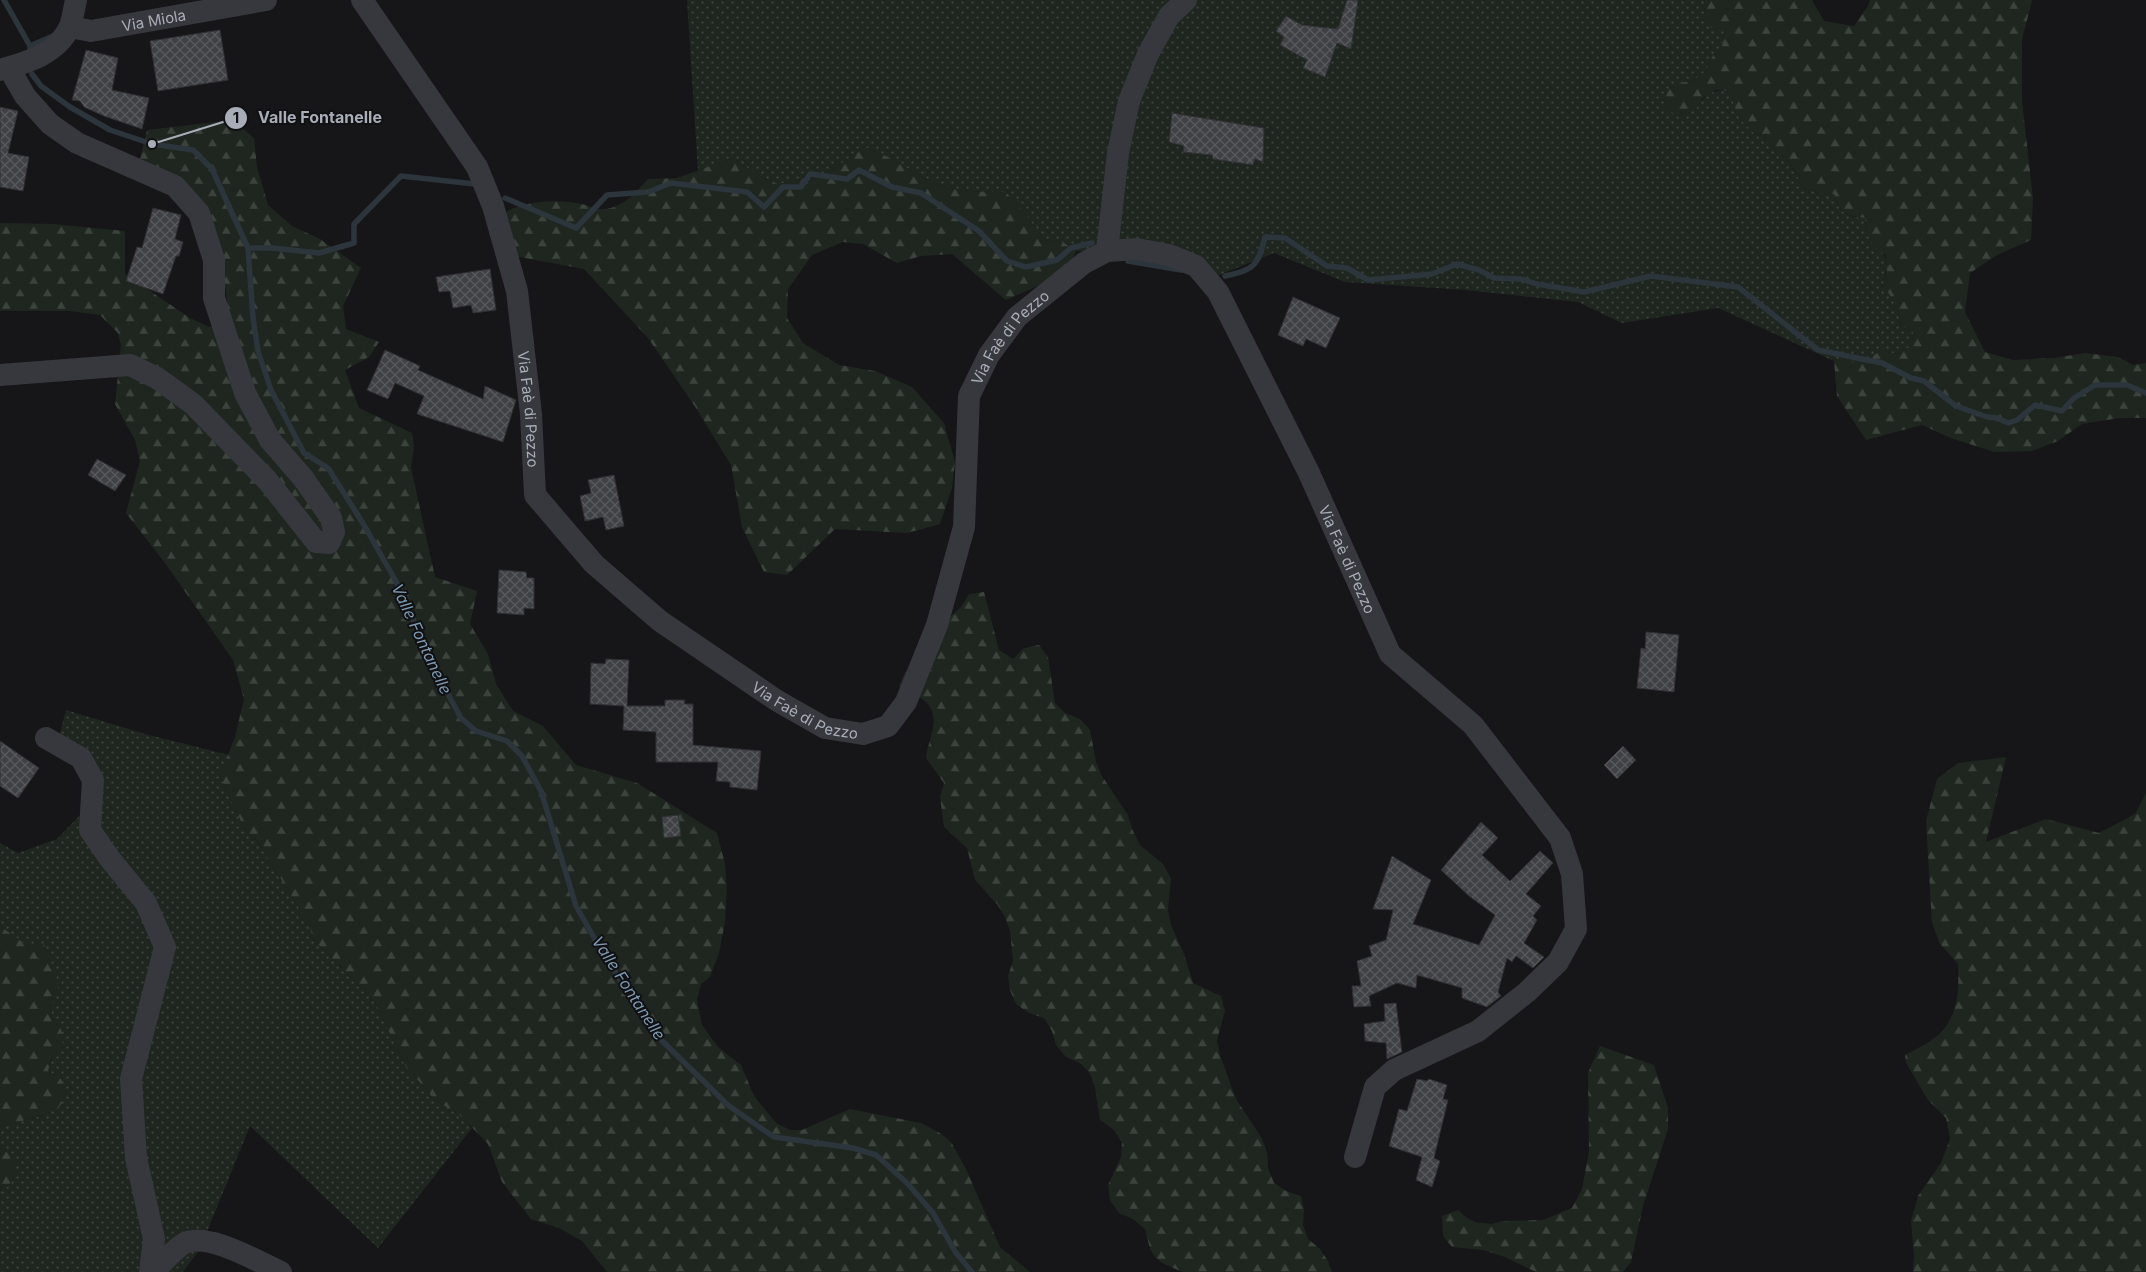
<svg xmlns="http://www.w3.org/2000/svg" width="2146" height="1272" viewBox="0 0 2146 1272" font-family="Inter,sans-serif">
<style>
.grass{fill:url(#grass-dots)}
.forest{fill:url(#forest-firs)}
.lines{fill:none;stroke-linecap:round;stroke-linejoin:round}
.stream{stroke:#2c353c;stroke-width:5.5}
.building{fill:url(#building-cross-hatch);stroke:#303034}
.minor{stroke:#37383d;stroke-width:22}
.labels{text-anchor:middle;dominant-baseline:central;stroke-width:4;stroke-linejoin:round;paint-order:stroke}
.street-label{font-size:15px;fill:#a8adb8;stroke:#111113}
.water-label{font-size:16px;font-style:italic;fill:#7f9bb3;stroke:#111113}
.leader{fill:none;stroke:#a8adb8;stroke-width:2}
.callout-dot{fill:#a8adb8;stroke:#111113;stroke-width:2}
.mark-label{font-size:15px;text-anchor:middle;font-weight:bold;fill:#111}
.callout-label{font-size:16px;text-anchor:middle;font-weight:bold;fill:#a8adb8;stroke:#111113;stroke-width:4;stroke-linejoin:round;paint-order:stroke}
</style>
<defs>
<pattern id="grass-dots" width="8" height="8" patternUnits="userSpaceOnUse" patternTransform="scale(1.25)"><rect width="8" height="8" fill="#1e261f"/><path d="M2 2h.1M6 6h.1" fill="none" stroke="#3c433d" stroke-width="1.8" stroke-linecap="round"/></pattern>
<pattern id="forest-firs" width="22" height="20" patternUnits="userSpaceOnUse" patternTransform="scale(1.25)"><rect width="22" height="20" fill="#1e261f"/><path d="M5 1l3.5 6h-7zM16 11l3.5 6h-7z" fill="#3c433d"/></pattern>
<pattern id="building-cross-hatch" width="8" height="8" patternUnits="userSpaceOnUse" patternTransform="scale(1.25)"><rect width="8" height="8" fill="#404145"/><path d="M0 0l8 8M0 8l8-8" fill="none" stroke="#595a5e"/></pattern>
</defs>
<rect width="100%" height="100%" fill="#161618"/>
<!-- grass -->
<path class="grass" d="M687,0H1705L1704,12L1724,31L1722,46L1712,57L1706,71L1693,81L1677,83L1695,110C1706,94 1711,89 1731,91L1734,106L1753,132L1766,139L1789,162L1804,188L1819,193L1834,194C1841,213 1845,217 1865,218C1866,223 1866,230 1868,234C1883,259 1893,251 1883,285C1893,299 1899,309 1901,326L1914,333L1910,347L1896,354L1882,350L1870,358L1855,364L1841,358L1834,361L1718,308L1622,323L1578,302L1466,290L1345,282L1274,253L1209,279L1124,252L1076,251L1064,243L1046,240L1037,231L1027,216L1006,192C982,192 955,192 933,182C909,171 889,154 863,147L837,167L818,176L778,184L756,174L733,158L698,171Z
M66,710L145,734L229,755L220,776L245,830L258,842L309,924L313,939L375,1002L405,1065L434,1099L462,1117L472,1128L378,1248L250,1126L200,1249L183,1272H0V1188L9,1186L12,1155L0,1148V1127L47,1114L61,1079L48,1071L61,1029L51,1018L52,1003L58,988L28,946L0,926V843L18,853L57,839L95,800L58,741Z"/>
<!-- forest -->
<path class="forest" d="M1705,0H1812L1824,21L1854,26L1868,6L1870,0H2032L2022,40V101L2033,198L2031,240L1997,255L1970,273L1965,312L1985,352L2013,360L2054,358L2085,353L2118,357L2133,365L2146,363V418H2119L2082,424L2058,441L2032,451L1994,452L1951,438L1922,425L1866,440L1837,396L1834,361L1841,358L1855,363L1870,358L1882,350L1896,354L1910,347L1914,333L1901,326C1899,309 1893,299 1883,285L1887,271L1886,255C1869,244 1868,238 1865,218C1845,216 1841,213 1834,194L1819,193L1804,188L1789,162L1766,139L1753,132L1742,121L1734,106L1731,91L1716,90L1703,98L1695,110L1681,116L1666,110L1665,93L1677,83L1693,81L1706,71L1712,57L1722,46L1724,31L1709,27L1704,12Z
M233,120L254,138L257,167L268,205L292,226L320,239L361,268L343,306L346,329L379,342L369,357L345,370L359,408L412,433L414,446L411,468L435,577L477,591L470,624L488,654L496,684L513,711L543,726L576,765L637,783L717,833L725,864L727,889L725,922L719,953L710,977L701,984L697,1000L702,1025L718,1047L741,1065L754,1096L776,1123L790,1130H802L850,1109L921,1123L940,1133L951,1142L966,1169L1000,1247L1030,1272H607L582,1241L559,1228L531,1219L502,1182L488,1144L462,1117L434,1099L405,1065L375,1002L313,939L309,924L258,842L245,830L220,776L235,737L244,699L233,660L165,563L126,513L140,461L135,440L115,404L121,345L118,333L100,315L70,311H0V223L53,224L125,231V274L190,318L209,327L229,319L221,249L139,163L147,130Z
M863,147C889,154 909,171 933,182C955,192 982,192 1006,192L1027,216L1037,231L1046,240L1064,243L1076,251C1066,279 1031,288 1006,300L952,254L921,256L897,263L863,244L843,242L812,255L788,289L787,318L803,343L839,365L875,371L912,387L944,423L955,462L952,488L940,524L907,533L835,529L787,575L764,572L742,527L731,465L696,408L648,338L584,269L514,256L495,219C518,201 553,198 581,204C588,205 597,210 604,209C623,208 636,192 648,179L677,178L733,158L756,174L778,184L818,176L837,167Z
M984,592L999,650L1013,659L1024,648L1039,645L1048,657L1055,703L1065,713L1080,719L1090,730L1096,762L1102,776L1128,815L1132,829L1140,845L1163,864L1171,879L1168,910L1171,925L1184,954L1193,983L1221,996L1225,1011L1217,1040L1220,1055L1236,1099L1261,1137L1267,1152L1268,1168L1274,1183L1286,1191L1301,1196L1304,1210L1303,1225L1308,1239L1320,1249L1328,1261L1332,1272H1183C1154,1260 1152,1260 1145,1229L1133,1219L1119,1213L1110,1200L1108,1185L1121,1157L1122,1142L1113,1129L1100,1120L1095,1088L1090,1073L1080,1063L1066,1057L1056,1045L1052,1031L1044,1018L1029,1013L1016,1004L1010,990L1008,976L1013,961L1010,931L1005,917L997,904L975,880L967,848L944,827L940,797L944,783L926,758C928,739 942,718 926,702C921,697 907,691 899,686L905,672L927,652L950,617L961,607L969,594Z
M2006,757L1986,842L2046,819L2099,833L2135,814L2146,793V1272H1913L1914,1256L1911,1221L1918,1196L1941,1163L1950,1139L1946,1118L1928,1100L1906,1063L1905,1055C1916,1049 1930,1043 1939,1034C1959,1016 1959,988 1958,964L1940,944L1932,923L1926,821L1937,779L1958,763Z
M0,926L28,946L44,945L56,973L58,988L53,1003L51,1018L61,1029L63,1045L52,1056L48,1071L61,1079L67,1093L60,1106L47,1114L0,1127Z
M1600,1046L1654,1065L1668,1108V1129L1643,1206L1631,1262L1623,1272H1536L1505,1257L1483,1250L1452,1247L1443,1236L1442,1216L1458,1210L1467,1218L1475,1222L1491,1224L1504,1221L1543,1220L1572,1208L1582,1189L1589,1151L1588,1073Z
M0,1148L12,1155L16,1172L9,1186L0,1188Z"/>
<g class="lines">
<!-- stream -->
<path class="stream" d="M4,0L30,46V53
M30,46L53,36
M32,74L41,86L70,107L110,130L152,144L193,150L212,169L248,248L253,318L258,351L271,390L304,453L328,468L364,525L407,601L423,648L461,718L476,731L507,741L522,756L541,791L576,906L604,955L655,1034L729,1106L774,1137L853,1148L876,1155L907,1183L933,1213L956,1253L972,1272
M505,198L576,228L607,195L648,192L671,183L747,192L764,207L783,187H801L810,174L847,179L859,170L892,187L921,193L979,231L1007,261L1026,267L1057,260L1071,248L1092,243
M248,248H272L319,253L354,243V224L401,176L475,184
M1128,261L1181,270
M1225,276C1254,270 1258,266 1265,237L1285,238L1327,266L1347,268L1368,280L1432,274L1457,264L1479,270L1494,278L1521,279L1537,284L1584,292L1651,276L1738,287L1818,350L1882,363L1911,378L1924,381L1956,406L1987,417L1997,418L2008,423L2017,420L2035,405L2062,411L2074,398L2095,385H2127L2146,393"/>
</g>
<!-- building -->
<path class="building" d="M1347,0H1358L1351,49L1337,43L1325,77L1303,68L1307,60L1280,45L1284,37L1276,31L1286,16L1302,25L1338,29Z
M220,30L228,80L158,91L150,41Z
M86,50L118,58L112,90L149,98L142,129L104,116L84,107L80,101L72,100Z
M0,107L18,111L8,153L29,157L23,191L0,187Z
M1172,113L1264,128L1263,162L1255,159L1253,165L1213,159L1212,155L1183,152L1184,146L1169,142Z
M153,208L181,215L175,239L183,242L179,256H176L163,294L126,281L137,247L142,248Z
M490,269L496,310L473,313L471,305L453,308L450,291L439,292L436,277Z
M1293,297L1340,318L1326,348L1306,339L1303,346L1278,335Z
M385,350L420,366L418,370L483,399L485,386L516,400L503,442L417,414L424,396L395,383L388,399L367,390Z
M97,459L126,475L115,491L88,475Z
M614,475L624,526L606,530L603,517L585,521L580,496L591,493L588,480Z
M499,570L526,572L527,578H534V609L524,608V615L497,613Z
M1646,632L1679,635L1674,692L1637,688L1641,648L1645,649Z
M606,659L629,660L627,706H665V700H685L684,704H693V745L761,751L757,790L730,787V782L716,781L718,762H656V732L623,730L624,706L590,704L591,663L605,664Z
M0,741L39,768L18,798L0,786Z
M1623,746L1636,760L1617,779L1604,765Z
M678,815L681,836L664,838L662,817Z
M1481,822L1498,838L1482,855L1510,881L1540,851L1553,863L1526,894L1541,906L1533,916L1537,920L1524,943L1544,957L1533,968L1516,956L1512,962L1507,958L1498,992L1501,996L1487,1007L1462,998V988L1417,975L1416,988L1397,983L1369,996L1371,1006L1354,1007L1352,986H1361L1357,961L1372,956L1369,946L1386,940L1393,910L1373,909L1392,856L1431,880L1413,924L1479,945L1495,915L1469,896L1441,870Z
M1396,1003L1402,1052L1387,1059L1386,1043L1365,1041L1364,1024L1385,1021L1384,1004Z
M1417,1079L1427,1081L1429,1079L1447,1085L1443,1099L1448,1100L1434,1158L1440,1161L1432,1187L1416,1180L1422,1157L1389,1146L1399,1109L1407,1111Z"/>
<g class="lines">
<!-- minor -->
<g class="minor">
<path id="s1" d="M362,0L477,167L493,206L517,291L531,414L535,495L594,564L660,621L776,700L825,728L863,734L888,726L906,702L937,625L964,527L969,396L989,355L1017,317L1084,263L1107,251L1137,249L1169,255L1196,266L1218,292L1309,473L1390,654L1473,725L1560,838L1572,874L1576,929L1558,962L1527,992L1478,1031L1394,1070L1375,1087L1355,1157"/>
<path id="s2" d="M70,27L91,31L266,0"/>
<path d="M0,70C26,63 58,54 70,26C73,18 74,8 76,0"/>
<path d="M1107,251L1118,153L1129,101L1148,54L1169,16L1186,0"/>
<path d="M0,375L130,365L157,378L193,404L267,480L316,542L329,543L334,532L331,518L303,478L270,440L245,393L214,298V260L199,213L175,186L77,143L50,124L25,96L9,68"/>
<path d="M46,738L81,758L93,780L90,830L110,859L146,903L165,947L131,1079L136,1158L154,1239L150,1272"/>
<path d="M153,1272C161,1265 176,1247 185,1243C209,1232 258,1262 281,1272"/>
</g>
</g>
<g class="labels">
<!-- street labels -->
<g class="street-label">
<text stroke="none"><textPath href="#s2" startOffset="85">Via Miola</textPath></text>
<text stroke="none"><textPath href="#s1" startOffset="1396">Via Faè di Pezzo</textPath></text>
<text stroke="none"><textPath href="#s1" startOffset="452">Via Faè di Pezzo</textPath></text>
<text stroke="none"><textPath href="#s1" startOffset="1951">Via Faè di Pezzo</textPath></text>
<text stroke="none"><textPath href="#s1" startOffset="888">Via Faè di Pezzo</textPath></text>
</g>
<!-- water labels -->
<g class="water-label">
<text transform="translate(422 639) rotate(65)">Valle Fontanelle</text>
<text transform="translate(629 988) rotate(57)">Valle Fontanelle</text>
</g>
</g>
<!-- callouts -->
<path class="leader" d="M152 144L236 118"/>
<g class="callout-dot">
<circle cx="152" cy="144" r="5"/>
<circle cx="236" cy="118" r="12"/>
</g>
<g class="mark-label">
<text x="236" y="123">1</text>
</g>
<g class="callout-label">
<text x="320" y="123">Valle Fontanelle</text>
</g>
</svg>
